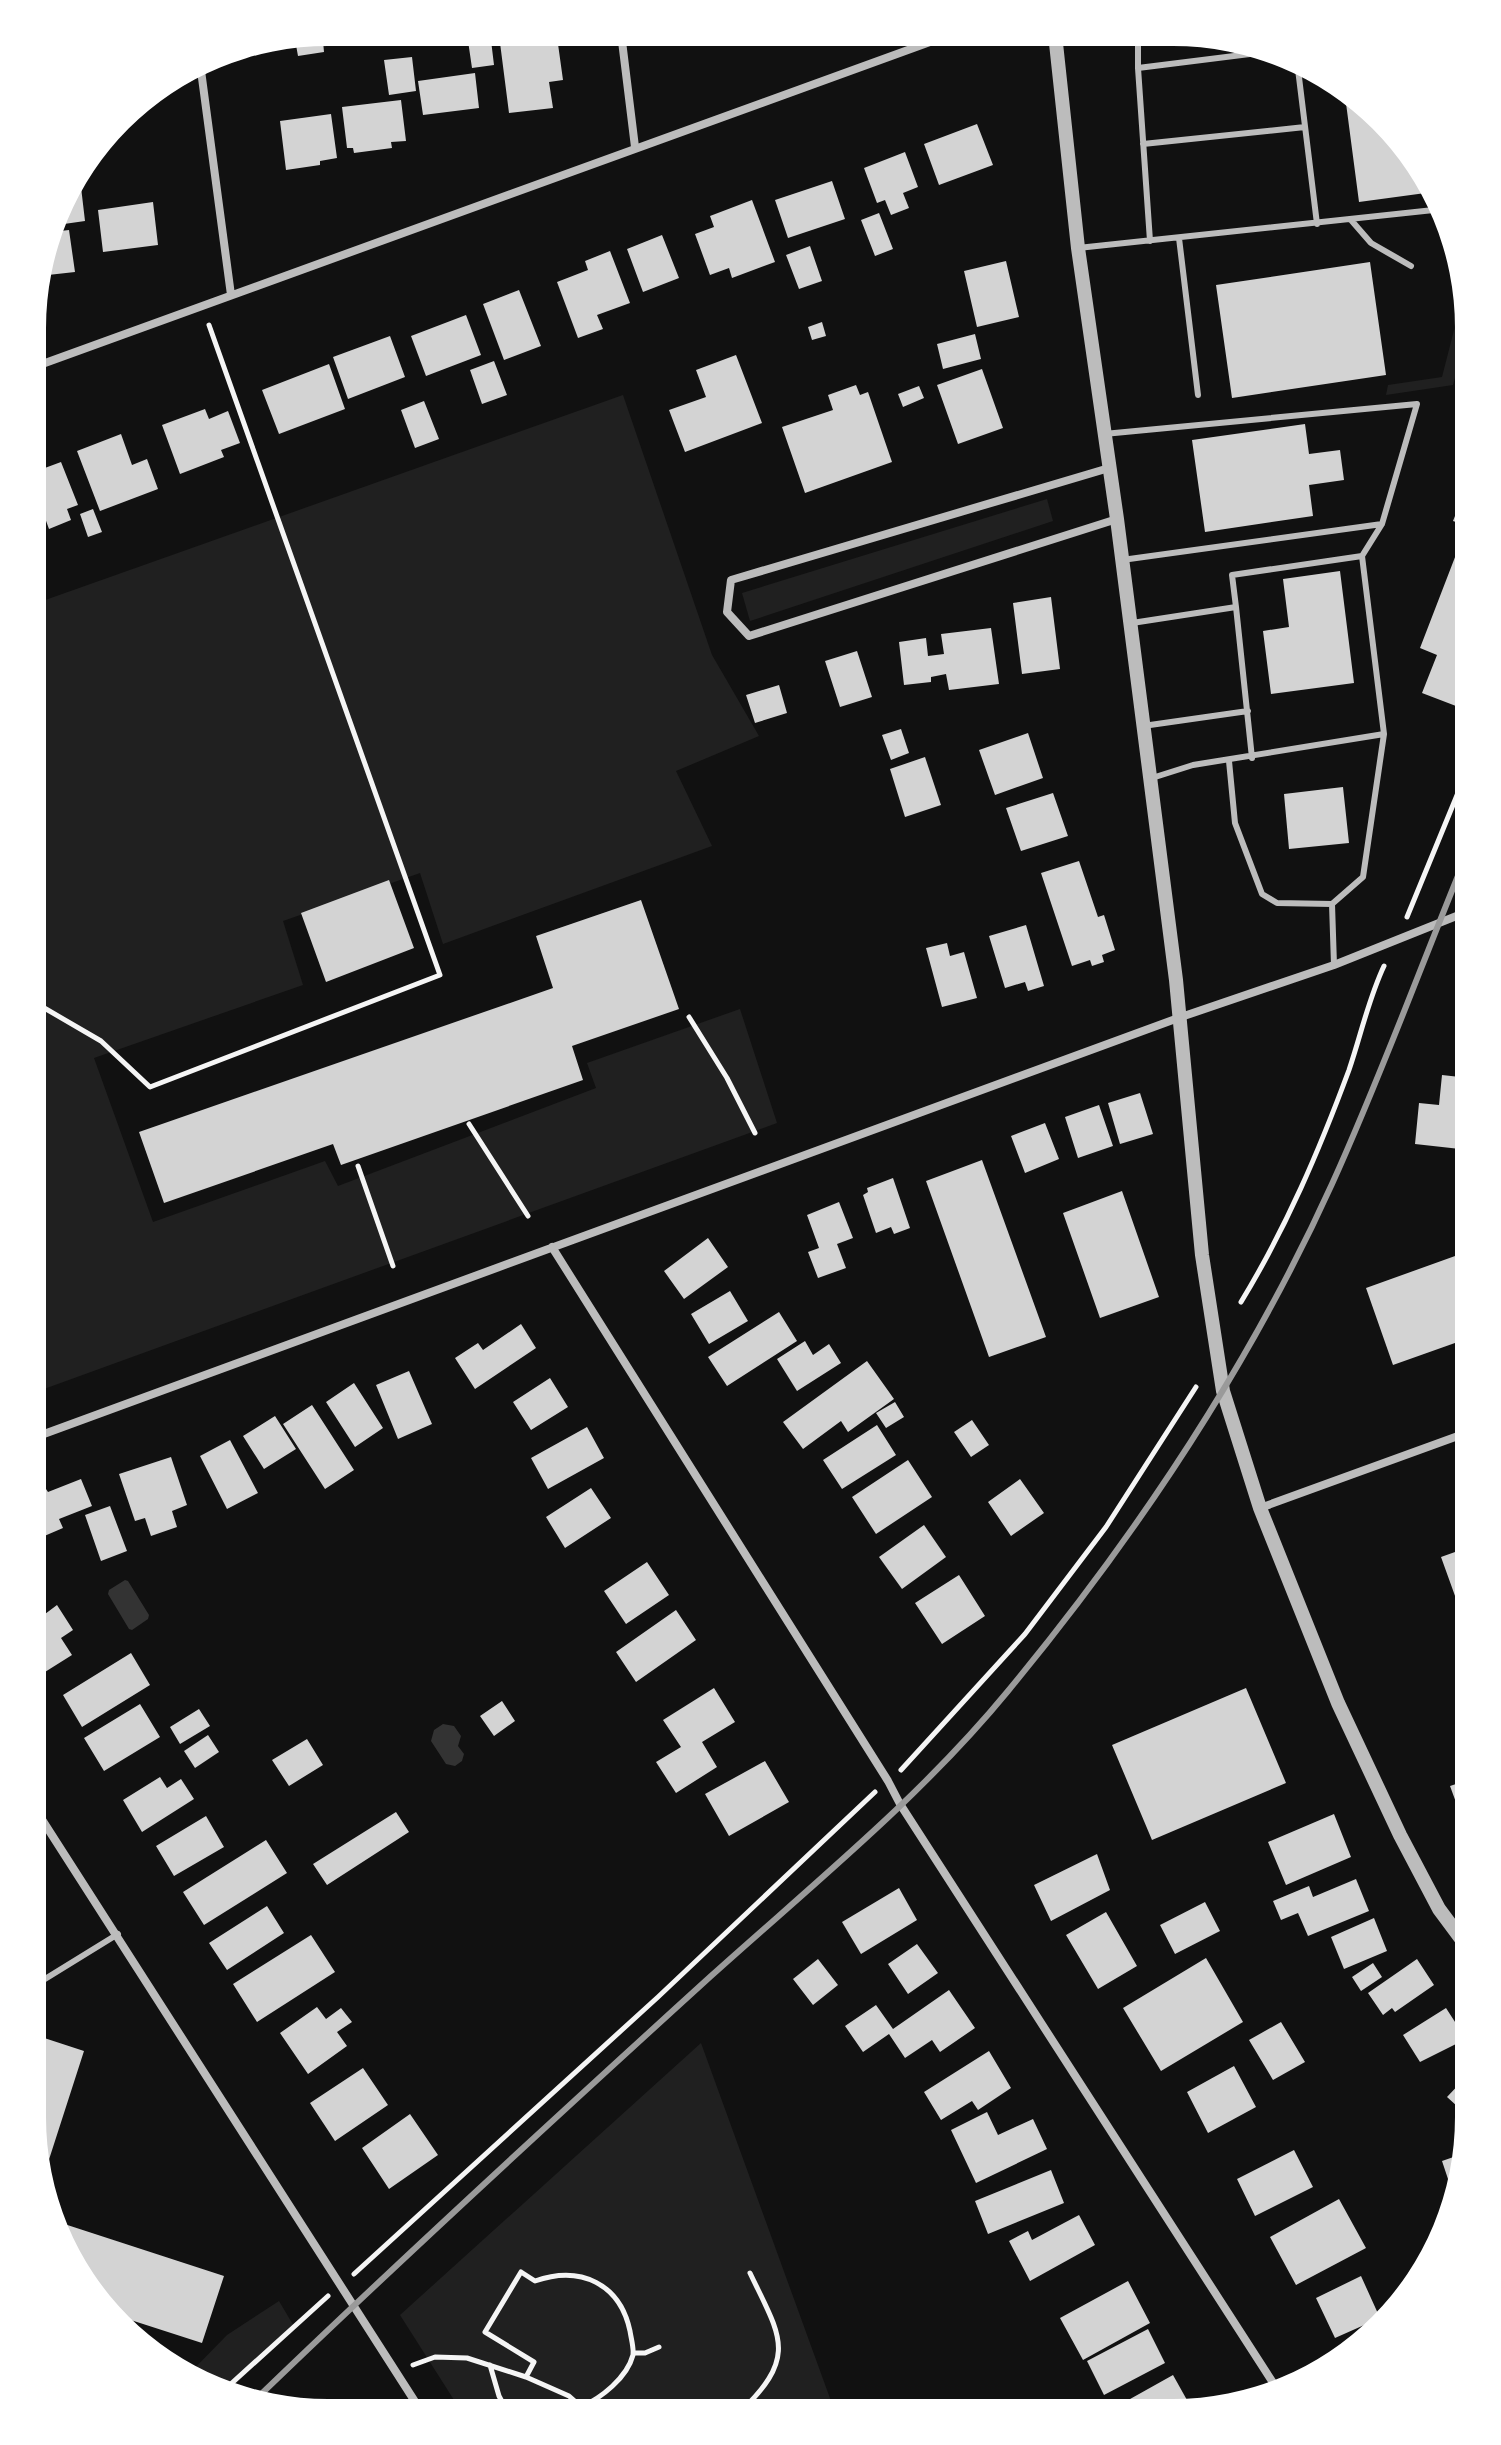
<svg xmlns="http://www.w3.org/2000/svg" width="1501" height="2445" viewBox="0 0 1501 2445" font-family="Quicksand,sans-serif">
<style>
.green{fill:#202020}
.water{fill:#333}
.building{fill:#d3d3d3}
.lines{fill:none;stroke-linecap:round;stroke-linejoin:round}
.path{stroke:#f5f5f5;stroke-width:5}
.service{stroke:#bcbcbc;stroke-width:6}
.minor{stroke:#bcbcbc;stroke-width:8}
.tertiary{stroke:#bcbcbc;stroke-width:14}
.rail{stroke:#9a9a9a;stroke-width:6}
</style>
<rect width="100%" height="100%" fill="#111"/>
<!-- green -->
<path class="green" d="M1463,295L1469,326L1453,385L1386,395L1388,385L1442,377Z
M623,395L712,655L759,736L676,771L712,846L443,944L420,873L283,921L303,985L94,1058L153,1222L325,1161L338,1186L596,1088L587,1063L740,1009L777,1123L33,1393L34,604Z
M1047,499L1053,521L750,621L742,593Z
M701,2043L835,2412L461,2411L400,2315Z
M279,2301L295,2328L226,2393L214,2390L188,2375L227,2335Z"/>
<!-- water -->
<path class="water" d="M125,1580L128,1581L149,1615L148,1619L132,1630L129,1629L108,1594L109,1590Z
M443,1724L454,1726L461,1736L458,1746L464,1754L462,1761L455,1766L446,1764L431,1741L434,1730Z"/>
<!-- building -->
<path class="building" d="M328,32H347V38L323,41L324,52L298,56L296,45L288,46L287,40Z
M490,32L494,65L472,68L467,34Z
M516,33H543L545,45L558,44L563,80L549,82L553,108L509,113L499,35Z
M412,57L416,91L389,95L384,60Z
M475,73L479,108L423,115L418,81Z
M1344,88L1354,93L1408,148L1433,192L1359,202Z
M401,100L406,141L391,142L392,148L354,153L353,148H347L342,107Z
M331,114L337,158L320,161V165L286,170L280,121Z
M977,124L993,165L939,185L924,144Z
M905,152L918,187L903,193L909,208L891,215L885,200L877,203L864,168Z
M832,181L845,219L788,238L775,200Z
M81,187L85,221L64,224L63,197L69,188Z
M752,200L775,262L732,278L729,268L710,275L695,234L714,227L710,216Z
M153,202L158,245L103,252L98,210Z
M879,213L893,249L875,256L861,220Z
M69,230L75,272L39,276L52,232Z
M662,235L679,278L643,292L627,249Z
M810,246L822,281L799,289L786,255Z
M610,251L630,303L597,315L603,329L578,338L557,282L588,270L585,261Z
M1006,261L1019,317L977,327L964,271Z
M1370,262L1386,375L1232,398L1216,285Z
M519,290L541,346L504,360L483,304Z
M466,315L481,355L426,376L411,336Z
M822,322L826,336L812,340L808,327Z
M975,334L981,359L943,369L937,344Z
M390,336L405,377L348,399L333,357Z
M736,355L762,423L685,452L669,410L706,397L696,370Z
M494,361L507,395L482,404L470,370Z
M329,364L345,409L279,434L262,390Z
M982,369L1003,428L958,444L937,385Z
M856,385L860,395L868,392L892,462L805,493L782,427L833,410L828,395Z
M919,386L924,398L903,407L898,394Z
M424,401L439,439L415,448L401,410Z
M205,409L209,419L228,411L240,443L221,450L224,457L180,474L162,425Z
M1305,424L1309,454L1340,450L1344,480L1309,485L1313,516L1205,532L1192,440Z
M121,434L132,465L147,459L158,489L100,511L77,451Z
M61,462L78,505L67,509L71,520L49,529L45,518L34,522V472Z
M1469,481V711L1422,693L1437,655L1420,648L1467,526L1453,521Z
M93,509L102,532L88,537L80,514Z
M1340,571L1354,683L1271,694L1263,631L1289,627L1283,579Z
M1051,597L1060,669L1022,674L1013,603Z
M991,628L999,684L949,690L946,674L931,677V682L904,685L899,642L926,638L928,656L944,654L941,634Z
M857,651L872,697L840,707L825,661Z
M779,685L787,713L755,723L746,695Z
M901,729L909,753L891,760L882,735Z
M1028,733L1043,778L995,795L979,750Z
M925,757L941,805L905,817L890,769Z
M1343,787L1349,843L1289,849L1284,794Z
M1053,793L1068,836L1021,851L1006,808Z
M1079,861L1098,917L1104,915L1115,950L1102,955L1104,962L1092,966L1090,960L1072,966L1041,873Z
M389,880L414,948L326,982L301,913Z
M641,900L679,1009L572,1046L583,1080L341,1165L333,1144L164,1203L139,1132L553,988L536,936Z
M1026,925L1044,986L1028,991L1025,982L1005,988L989,936Z
M947,943L950,956L964,952L977,998L942,1007L926,948Z
M1442,1075L1469,1078V1150L1415,1144L1419,1103L1439,1105Z
M1140,1093L1153,1134L1120,1144L1108,1103Z
M1099,1105L1113,1146L1078,1158L1065,1117Z
M1045,1123L1059,1159L1025,1173L1011,1136Z
M982,1160L1046,1337L989,1357L926,1181Z
M893,1178L910,1228L894,1234L891,1227L876,1233L863,1195L868,1192L867,1188Z
M1122,1191L1159,1297L1100,1318L1063,1213Z
M839,1202L853,1238L837,1244L846,1268L818,1278L808,1252L819,1248L807,1215Z
M708,1238L728,1267L684,1299L664,1271Z
M1469,1251V1338L1393,1365L1366,1288Z
M730,1291L748,1321L709,1344L691,1314Z
M779,1312L797,1341L727,1386L708,1357Z
M521,1324L536,1348L475,1389L455,1358L478,1343L483,1350Z
M805,1341L813,1355L829,1344L841,1363L797,1391L777,1359Z
M867,1361L894,1399L848,1432L841,1421L803,1449L783,1422Z
M409,1371L432,1424L398,1439L376,1385Z
M550,1378L568,1407L531,1430L513,1402Z
M354,1383L383,1428L355,1447L326,1402Z
M895,1402L904,1417L886,1428L876,1413Z
M312,1405L354,1470L325,1489L283,1424Z
M275,1416L296,1449L264,1469L243,1436Z
M972,1420L989,1445L971,1457L954,1432Z
M877,1425L896,1455L842,1489L823,1460Z
M587,1427L604,1458L548,1489L531,1458Z
M230,1440L258,1493L227,1509L200,1456Z
M171,1457L187,1505L172,1511L177,1527L151,1536L145,1518L135,1521L119,1474Z
M908,1460L932,1497L876,1534L852,1497Z
M81,1479L92,1506L59,1519L63,1528L42,1537L33,1513V1494L46,1489L48,1492Z
M1020,1479L1044,1513L1011,1536L988,1502Z
M591,1488L611,1518L565,1548L546,1517Z
M110,1506L127,1551L101,1561L85,1515Z
M924,1525L946,1557L902,1589L879,1557Z
M1469,1547V1632H1468L1441,1557Z
M33,1556L45,1589L33,1594Z
M647,1562L669,1595L626,1624L604,1591Z
M959,1575L985,1616L942,1644L915,1603Z
M57,1605L73,1630L61,1638L72,1655L37,1677L33,1671V1612L40,1607L45,1614Z
M676,1610L696,1640L636,1682L616,1652Z
M131,1653L150,1685L82,1727L63,1695Z
M714,1688L735,1722L702,1742L717,1767L676,1793L656,1762L681,1747L663,1720Z
M1246,1688L1286,1783L1152,1840L1112,1745Z
M502,1701L515,1721L494,1736L480,1716Z
M140,1704L160,1737L104,1771L84,1738Z
M199,1709L210,1726L180,1744L170,1727Z
M208,1735L219,1752L195,1768L184,1751Z
M307,1739L323,1765L289,1786L272,1760Z
M765,1761L789,1802L729,1836L705,1794Z
M160,1777L167,1788L181,1779L194,1799L142,1832L123,1800Z
M1468,1780V1814L1461,1816L1450,1786Z
M396,1812L409,1832L327,1885L313,1864Z
M1334,1814L1351,1857L1286,1885L1268,1842Z
M206,1816L224,1847L174,1876L156,1846Z
M266,1840L287,1873L204,1925L183,1892Z
M1097,1854L1110,1890L1051,1921L1034,1885Z
M1356,1879L1369,1911L1308,1936L1298,1913L1281,1920L1273,1901L1309,1886L1313,1897Z
M899,1888L917,1920L861,1954L842,1922Z
M1205,1902L1220,1931L1175,1954L1160,1925Z
M267,1906L284,1933L227,1970L209,1943Z
M1106,1912L1137,1966L1098,1989L1066,1935Z
M1374,1918L1387,1951L1344,1969L1331,1937Z
M311,1935L335,1972L257,2022L233,1984Z
M917,1944L938,1973L908,1994L888,1964Z
M1206,1958L1243,2022L1161,2071L1123,2008Z
M818,1959L838,1985L813,2005L793,1979Z
M1417,1959L1434,1985L1395,2012L1392,2008L1383,2015L1368,1993Z
M1373,1963L1382,1977L1361,1991L1352,1977Z
M949,1990L975,2028L940,2052L932,2040L905,2058L889,2034L863,2052L845,2026L876,2005L893,2029Z
M317,2007L326,2019L341,2008L352,2022L337,2032L347,2046L308,2074L280,2033Z
M1446,2008L1466,2039L1420,2062L1403,2035Z
M1281,2022L1305,2062L1273,2080L1249,2040Z
M32,2034L84,2051L44,2175L32,2117Z
M989,2051L1011,2088L978,2110L972,2101L941,2120L924,2092Z
M1234,2066L1256,2107L1208,2133L1187,2092Z
M363,2068L388,2105L335,2141L310,2103Z
M1464,2079L1468,2084V2116L1447,2097Z
M987,2112L998,2135L1033,2119L1047,2149L976,2183L951,2130Z
M410,2114L438,2155L389,2189L362,2148Z
M1294,2150L1313,2187L1255,2216L1237,2179Z
M1465,2153L1459,2181L1450,2185L1442,2161Z
M1051,2170L1064,2203L988,2234L975,2201Z
M1339,2199L1366,2248L1296,2285L1270,2237Z
M1079,2215L1095,2245L1030,2281L1009,2241L1028,2231L1032,2240Z
M52,2220L224,2276L202,2343L109,2313L93,2297L54,2230Z
M1361,2276L1380,2318L1335,2338L1316,2298Z
M1128,2281L1150,2323L1083,2360L1060,2318Z
M1148,2329L1165,2363L1104,2395L1087,2361Z
M1173,2375L1192,2409L1174,2413H1117L1114,2408Z"/>
<g class="lines">
<!-- path -->
<path class="path" d="M1407,917L1469,766
M34,1002L101,1041L150,1087L440,975L209,325
M689,1017L727,1078L755,1133
M469,1124L528,1216
M358,1166L393,1266
M1241,1302C1286,1228 1319,1151 1349,1070C1361,1035 1368,1000 1384,966
M901,1770L1025,1634L1106,1527L1196,1387
M354,2274L658,1997L875,1792
M633,2353H645L659,2347
M413,2365L435,2357L467,2358L526,2377L569,2396L586,2411
M490,2365L499,2396L507,2411
M526,2377L534,2362L485,2332L521,2272L535,2281C581,2265 620,2284 630,2331C631,2338 634,2348 633,2355C627,2378 601,2398 581,2407
M222,2392L328,2296
M740,2412C799,2356 780,2336 750,2273"/>
<!-- service -->
<path class="service" d="M1297,61L1317,224
M1138,68V34
M1143,144L1305,127
M1351,220L1371,243L1411,266
M1179,238L1198,395
M1150,241L1138,68L1274,51
M1078,248L1443,209
M1104,434L1417,404L1382,524L1362,556
M1122,560L1382,524
M1236,607L1232,575L1362,556L1384,734L1363,877L1332,904L1334,965
M1132,623L1236,607L1252,758
M1143,726L1248,711
M1229,761L1235,823L1262,894L1277,903L1332,904
M1152,778L1193,765L1384,734
M32,1987L118,1934"/>
<!-- minor -->
<path class="minor" d="M621,33L635,147
M200,63L231,295
M34,367L952,34
M1109,468L731,580L727,612L749,636L1117,519
M552,1247L888,1781L900,1804L1279,2392
M33,1438L1181,1017L1334,965L1469,911
M1260,1508L1469,1432
M32,1804L421,2411"/>
<!-- tertiary -->
<path class="tertiary" d="M1055,34L1078,248L1117,519L1176,980L1202,1255L1223,1391L1260,1508L1338,1703L1400,1835L1439,1909L1468,1948"/>
<!-- rail -->
<path class="rail" d="M254,2401C404,2256 557,2116 711,1976C812,1885 921,1797 1008,1691C1136,1536 1249,1367 1332,1184C1382,1074 1423,960 1469,849"/>
</g>
<!-- crop -->
<path d="M0 0H1501V2445H0ZM328 46H1173A282 282 0 0 1 1455 328V2117A282 282 0 0 1 1173 2399H328A282 282 0 0 1 46 2117V328A282 282 0 0 1 328 46Z" fill="#fff" fill-rule="evenodd"/>
</svg>
